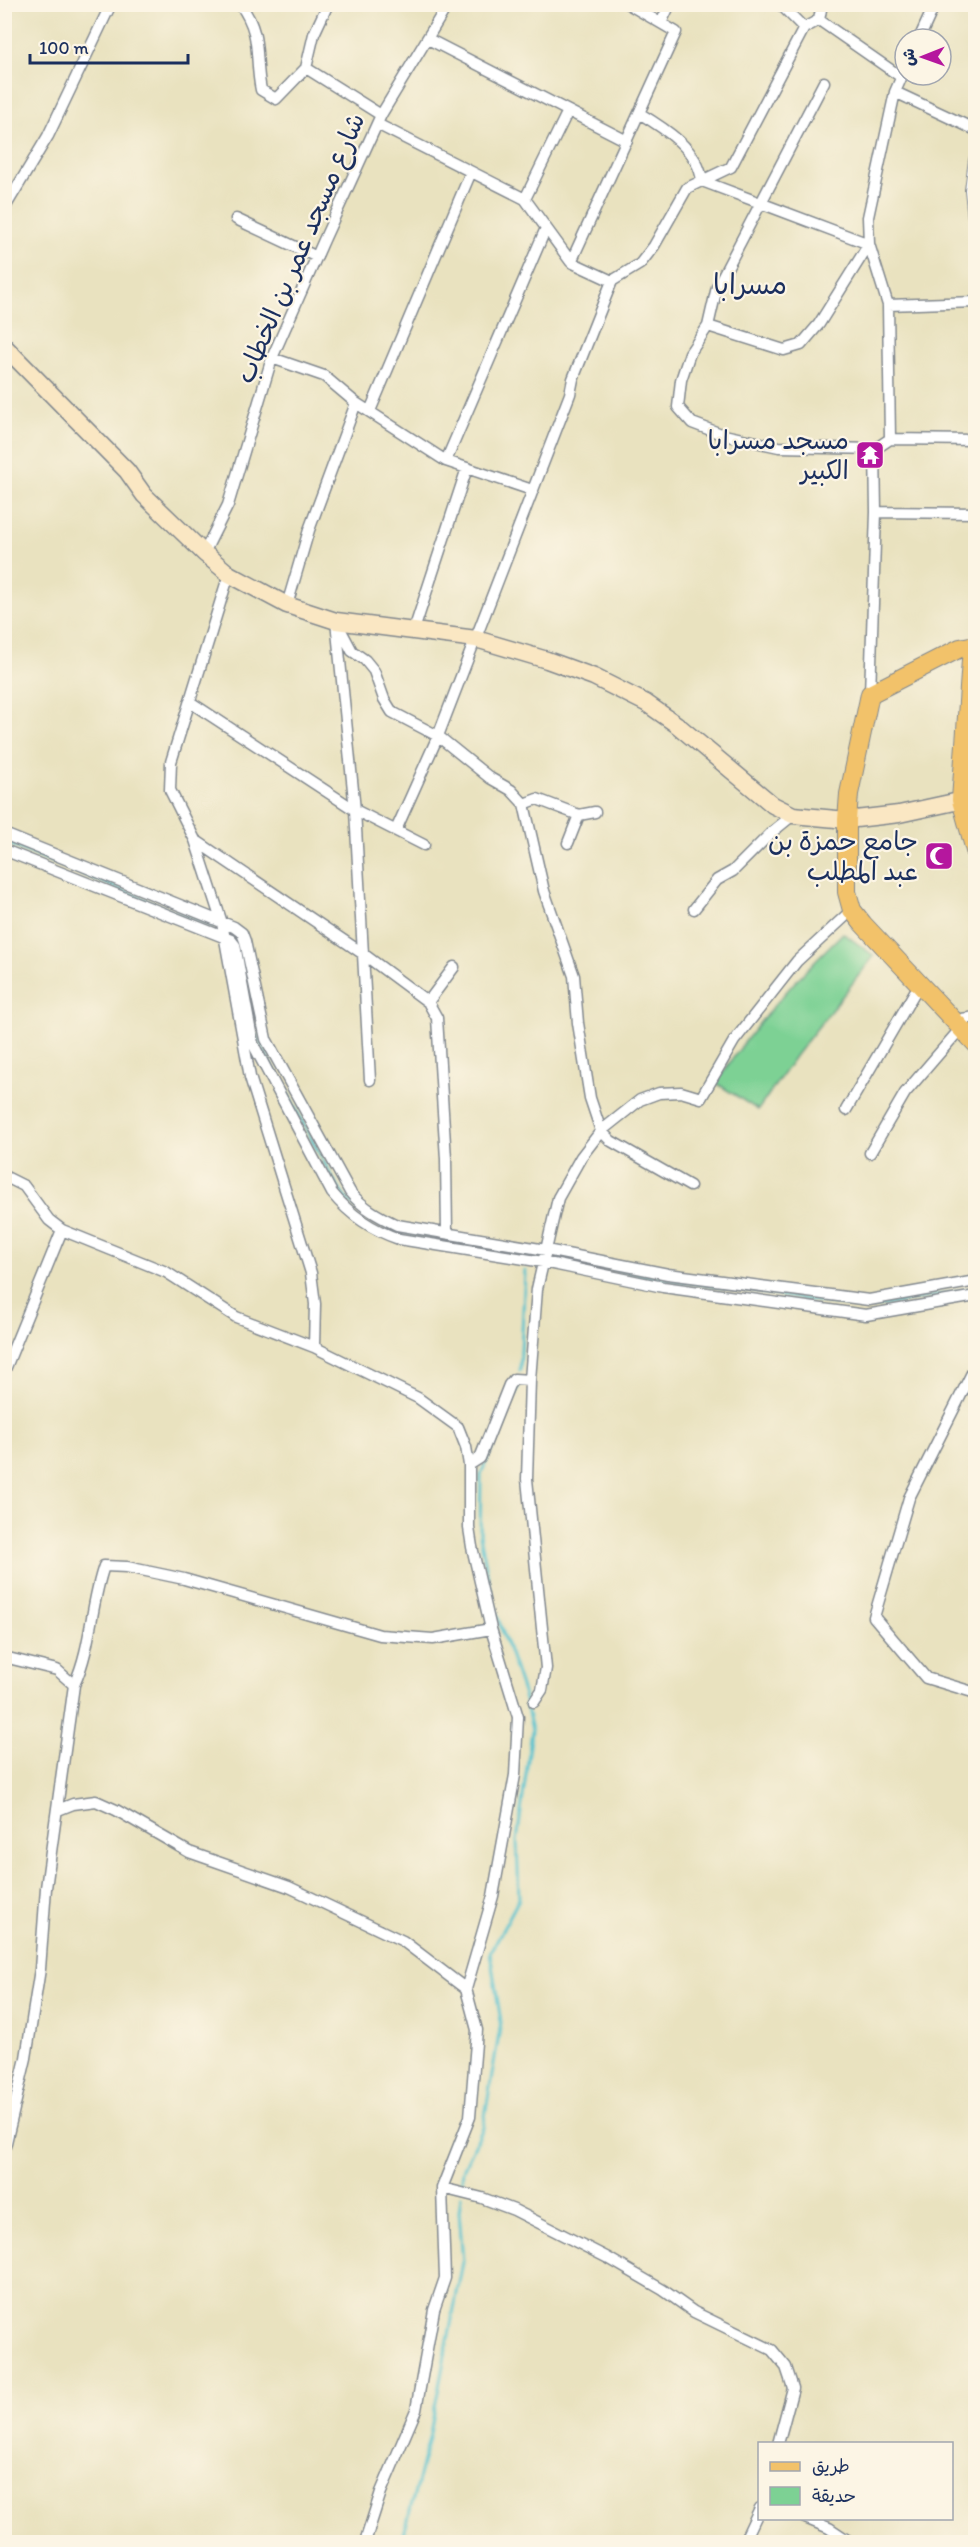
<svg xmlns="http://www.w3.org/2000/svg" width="980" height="2547" viewBox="0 0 980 2547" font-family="Itim,'Playpen Sans Arabic',sans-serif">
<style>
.green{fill:#7dd194;stroke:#4c8079;stroke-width:1.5}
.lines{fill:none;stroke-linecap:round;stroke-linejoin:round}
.stream{stroke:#55c2cf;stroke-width:3}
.minor-casing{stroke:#82888e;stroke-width:13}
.tertiary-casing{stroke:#82888e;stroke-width:16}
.secondary-casing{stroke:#82888e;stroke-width:19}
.primary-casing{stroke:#82888e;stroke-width:20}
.minor{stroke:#fff;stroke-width:10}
.tertiary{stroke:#fff;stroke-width:14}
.secondary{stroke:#fae7c3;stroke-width:16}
.primary{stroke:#f2c26a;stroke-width:18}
.labels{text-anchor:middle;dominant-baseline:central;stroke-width:4.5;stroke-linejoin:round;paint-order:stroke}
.street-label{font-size:26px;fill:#1b2f5e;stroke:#fcf5e5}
.poi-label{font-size:26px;fill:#1b2f5e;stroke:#fcf5e5;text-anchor:end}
.quarter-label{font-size:28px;fill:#1b2f5e;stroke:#fcf5e5}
</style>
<rect width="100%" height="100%" fill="#fcf5e5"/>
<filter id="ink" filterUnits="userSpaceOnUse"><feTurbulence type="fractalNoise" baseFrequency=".0167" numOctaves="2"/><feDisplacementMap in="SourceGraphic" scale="12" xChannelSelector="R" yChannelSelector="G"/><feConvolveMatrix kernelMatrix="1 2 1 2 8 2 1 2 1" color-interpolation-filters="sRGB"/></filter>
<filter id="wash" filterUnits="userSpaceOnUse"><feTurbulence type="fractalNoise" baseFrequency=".008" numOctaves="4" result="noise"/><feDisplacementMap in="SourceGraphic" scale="24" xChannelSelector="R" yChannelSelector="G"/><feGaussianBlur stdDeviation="1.35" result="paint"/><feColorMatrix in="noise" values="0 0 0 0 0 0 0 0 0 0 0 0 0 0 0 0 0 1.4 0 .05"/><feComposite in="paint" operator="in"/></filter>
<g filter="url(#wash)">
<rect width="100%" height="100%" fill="#e9e2bf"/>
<!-- green -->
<path class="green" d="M843,933L874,956L796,1055L758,1110L716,1083C752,1027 795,979 843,933Z"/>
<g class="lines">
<!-- stream -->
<path class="stream" d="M4,842L213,927
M235,935L239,943
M256,1035L333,1179L344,1196L365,1216L395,1231L529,1253
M555,1258L663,1279L860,1307H874L976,1288
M520,1371L525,1271
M461,2189L463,2170L483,2128L501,2022L490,1953L519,1899L517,1841L532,1730L524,1696L493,1603L480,1535L481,1474L518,1387
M402,2542L430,2433L463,2262L459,2212L461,2196"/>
</g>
</g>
<g filter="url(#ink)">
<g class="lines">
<!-- minor casing -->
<g class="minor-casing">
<path id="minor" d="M240,4C263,35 254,57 261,90L276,99L306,68L381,115
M780,4L804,28
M819,20L901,77
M661,23L670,4
M428,39L627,141
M919,39L935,4
M306,68L314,34L328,4
M824,82L717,287L708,326L690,353L681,380L678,407L692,423L724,435L779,447L875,449
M895,92L976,130
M639,113C664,128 699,150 702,181L869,244L819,324L801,345L784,350L708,326
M377,124L525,199L571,262L612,281
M525,199L568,111
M4,209L48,136L111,4
M236,219L317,257
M571,262L676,32L628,4
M888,305L976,302
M272,358L324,376L356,403L446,461L532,490
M370,411L471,172
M890,439L976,440
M446,461L546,228
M876,512L976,513
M204,553L228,505L272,358L324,240L381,115L448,4
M229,574L171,762L170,790L195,840L222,923L250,1077L311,1273L315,1304L314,1347L418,1398L458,1427L466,1447L469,1465V1528L472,1547L491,1629L518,1717L515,1775L493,1896L466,1989L477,2030L470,2117L442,2188L445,2278L434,2310L416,2410L381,2492L365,2542
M287,605L309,530L356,403
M414,630L467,468
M870,694L876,512L875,449L890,439L888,305L869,244L868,217L895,92L905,69
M190,702L355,810L424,845
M524,804L537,799L579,815L595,812
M396,830L438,736L570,394L573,379L612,281L640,264L654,246L687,188L731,167L804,28L819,20L822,4
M4,834L234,927L242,933L245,941L266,1039L350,1192C363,1208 378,1216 397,1225L546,1250L668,1274L869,1300L976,1281
M195,840L362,953L428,1002L437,1018L446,1159L447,1233
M568,843L579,815
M4,850L231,940L235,945L253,1044L332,1193C350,1215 372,1230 399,1239L543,1262L663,1287L866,1315L976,1296
M694,909L717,880L733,871L772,832L793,815
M428,1002L454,967
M954,1020L976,1017
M370,1080L355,810L336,621L352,651L365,660L374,671L384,699L392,712L438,736L490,778L511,790L524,804L544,891L574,976L578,1023L590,1098L601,1131L611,1141L690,1186
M846,1110L920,983
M870,1153L905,1093L961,1028
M4,1176L24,1186L49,1220L62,1230L166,1272L236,1317L314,1347
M976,1365L909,1498L874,1617L926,1678L976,1693
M4,1372L62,1230
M469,1465L480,1458L509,1385L514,1379L530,1380
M4,1657L57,1670L74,1685L46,1888L40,1969L26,2058L4,2151
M74,1685C92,1646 90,1606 104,1566L127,1567L184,1579L380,1635L433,1639L491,1629
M534,1702L542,1690L546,1668L527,1479L530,1380L537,1289L558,1198L581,1157L601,1131L640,1100L659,1093L681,1092L701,1098L734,1041L797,961L852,910
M58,1810L73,1804L96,1801L116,1810L189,1852L289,1887L403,1941L466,1989
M442,2188L482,2198L514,2210L608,2258L663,2290L694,2312L772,2350L786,2367L793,2388L778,2444
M805,2518L829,2528L850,2542
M744,2542L760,2508"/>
</g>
<!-- tertiary casing -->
<g class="tertiary-casing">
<path id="tertiary" d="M976,160L972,190L976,228"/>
</g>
<!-- secondary casing -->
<g class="secondary-casing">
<path id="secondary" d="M4,346L127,471L144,495L204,553L229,574L287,605L336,621L476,639L547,660L594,677L646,703L676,724L773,805L793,815L847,820L899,814L973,798"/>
</g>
<!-- primary casing -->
<g class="primary-casing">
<path id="primary" d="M970,646L960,648L870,694L849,794L847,820V892L852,910L863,924L976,1044
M971,660L961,800L976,854"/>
</g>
<!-- minor -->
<use href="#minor" class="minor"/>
<!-- tertiary -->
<use href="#tertiary" class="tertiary"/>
<!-- secondary -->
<use href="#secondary" class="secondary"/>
<!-- primary -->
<use href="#primary" class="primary"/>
</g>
</g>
<!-- icons -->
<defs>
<g id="temple-square" transform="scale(1.5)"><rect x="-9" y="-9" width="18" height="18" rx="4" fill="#b5179e" stroke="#fcf5e5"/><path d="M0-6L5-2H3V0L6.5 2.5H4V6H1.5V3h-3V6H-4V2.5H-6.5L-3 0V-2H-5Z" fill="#fff"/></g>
<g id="mosque-square" transform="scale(1.5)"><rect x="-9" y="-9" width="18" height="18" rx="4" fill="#b5179e" stroke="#fcf5e5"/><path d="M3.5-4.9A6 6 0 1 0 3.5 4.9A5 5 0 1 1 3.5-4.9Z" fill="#fff"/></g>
</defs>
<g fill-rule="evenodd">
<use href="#temple-square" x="870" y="455"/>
<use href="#mosque-square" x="939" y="856"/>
</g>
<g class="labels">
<!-- street labels -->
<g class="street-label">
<text transform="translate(300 248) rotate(-67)">شارع مسجد عمر بن الخطاب</text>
</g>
<!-- poi labels -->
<g class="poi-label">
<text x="849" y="440">مسجد مسرابا<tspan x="849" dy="30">الكبير</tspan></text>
<text x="918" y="841">جامع حمزة بن<tspan x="918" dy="30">عبد المطلب</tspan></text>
</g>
<!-- quarter labels -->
<g class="quarter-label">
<text x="750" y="284">مسرابا</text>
</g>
</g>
<!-- margin -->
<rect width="980" height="2547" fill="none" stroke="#fcf5e5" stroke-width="24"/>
<!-- legend -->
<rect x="758" y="2442" width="195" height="78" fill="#fcf5e5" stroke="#a2a6af" stroke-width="1.5"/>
<rect x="770" y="2462" width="30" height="9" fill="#f2c26a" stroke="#a2a6af" stroke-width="1.5"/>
<text x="812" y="2472" font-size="18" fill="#1b2f5e">طريق</text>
<rect x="770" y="2487" width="30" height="18" fill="#7dd194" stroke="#a2a6af" stroke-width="1.5"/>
<text x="812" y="2502" font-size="18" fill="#1b2f5e">حديقة</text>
<!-- north arrow -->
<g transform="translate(923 57) rotate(269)"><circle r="28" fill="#fcf5e5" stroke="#a2a6af" stroke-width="1.5"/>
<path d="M0-4.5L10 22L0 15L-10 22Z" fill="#b5179e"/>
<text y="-9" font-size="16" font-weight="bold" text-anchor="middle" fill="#1b2f5e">ش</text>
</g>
<!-- scale -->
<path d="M30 54v9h158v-9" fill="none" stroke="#1b2f5e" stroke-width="3"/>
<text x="39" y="54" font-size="18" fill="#1b2f5e" stroke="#fcf5e5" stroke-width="4.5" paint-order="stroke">100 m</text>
</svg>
